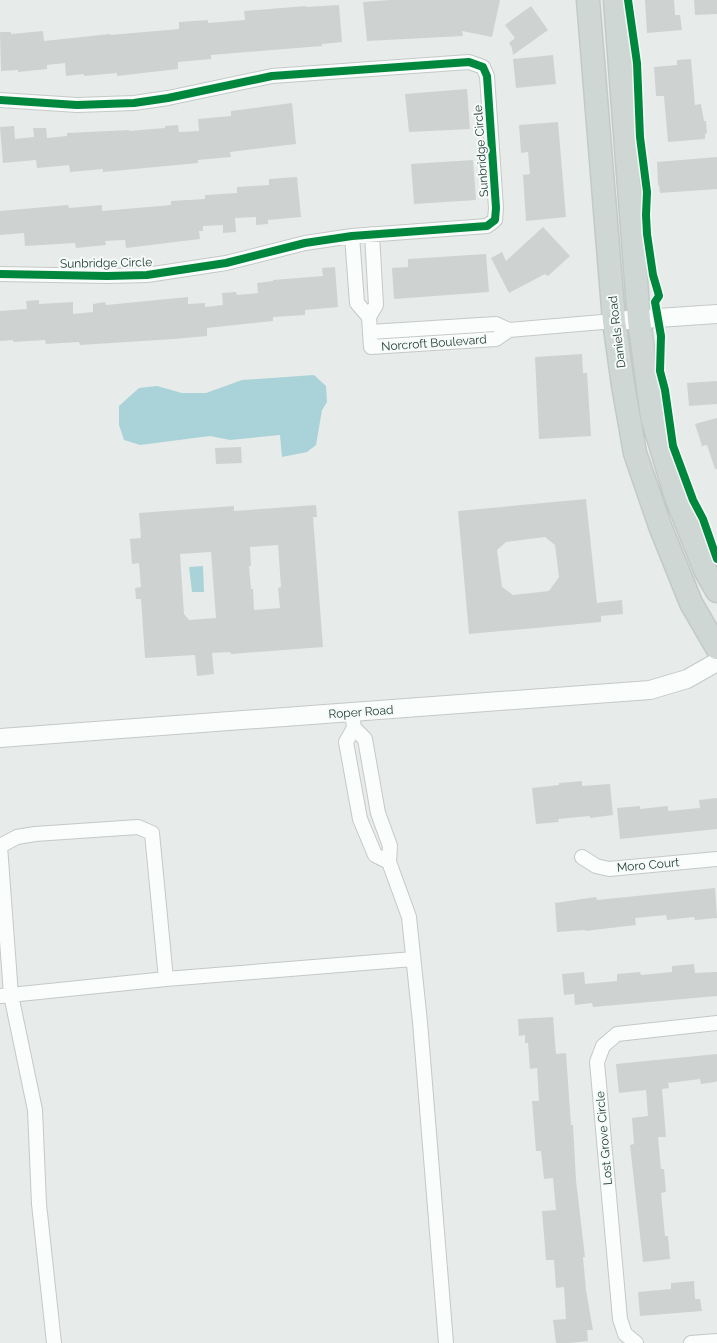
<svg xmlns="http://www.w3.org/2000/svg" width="717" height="1343" viewBox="0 0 717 1343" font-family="Raleway,sans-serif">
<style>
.water{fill:#a9d3d8}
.building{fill:#ced3d1;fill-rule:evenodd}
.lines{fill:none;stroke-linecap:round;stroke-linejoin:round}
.minor-casing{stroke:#c4c9c7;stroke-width:16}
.tertiary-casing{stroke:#c4c9c7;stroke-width:20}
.primary-casing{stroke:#c2cac8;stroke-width:25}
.minor{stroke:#fbfcfc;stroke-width:14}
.tertiary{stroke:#fbfcfc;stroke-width:18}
.primary{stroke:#cfd7d4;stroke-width:22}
.cycleway-casing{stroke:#f6faf8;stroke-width:11}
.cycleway{stroke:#00873e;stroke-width:8}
.labels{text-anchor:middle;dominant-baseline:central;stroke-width:4;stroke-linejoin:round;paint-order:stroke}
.street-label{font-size:12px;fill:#244037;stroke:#f6faf8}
</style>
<rect width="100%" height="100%" fill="#e7ecea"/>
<!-- water -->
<path class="water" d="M314,375L326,386L327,402L322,410L316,445L307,452L282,457L280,435L230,440L210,436L140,445L124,440L119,425V406L139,388L157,386L182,393H206L242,380Z
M203,566L204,592H192L189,567Z"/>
<!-- building -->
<path class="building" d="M390,0H500L492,37L462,31L463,36L367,41L363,2Z
M645,0H674L675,15H680L682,30L647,33Z
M694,0H717V14L695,15Z
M339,5L342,42L322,44V46L211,55V59L178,62V69L117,76V73L84,76V74L66,76L65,63L47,65V69L18,72V70L1,71L0,32H11V34L43,31L44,41L110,34V35L179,29V22L208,20V23L245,20L244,11L306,6V7Z
M531,6L548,30L513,55L512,48L509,43L515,38L505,25Z
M553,55L556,84L516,88L513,59Z
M691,59L695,105L701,104L704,121H706L707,133L705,134V139L668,142L664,96H656L654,67L677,65V60Z
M467,89L470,129L409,132L405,94Z
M292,103L296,144L230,152L231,157L198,160V163L103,172V169L70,172L69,165L37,168L36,160L3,163L0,127L14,126L15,139L34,137L33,128H46L47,138L67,136V133L129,130V131L165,128V126L178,125L179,132L199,131L198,119L231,116V111Z
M558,122L566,217L526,221L523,175L530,174L528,152L521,153L519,125Z
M717,157V189L660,193L659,185H658L657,162Z
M473,160L476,200L414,204L411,164Z
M297,177L301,217L268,220V224L256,225V217L235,218L236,232L223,233V225L203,226V231H199L200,239L126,248L125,240L105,241L106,245L76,248L75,243L25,246L24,233L0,235V211L68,205L69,208L102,205V211L171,205V201L205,199V195L237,193V187L269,185V179Z
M543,227L570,256L548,276L545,274L509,293L491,258L502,252L506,261Z
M486,254L489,292L394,299L392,268L408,267V259Z
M335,267L338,307L305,310V315L273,317V321L207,328V336L174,339L80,345L79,342L46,344L45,340L13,342V340L0,341V311L27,309L26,301L39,300V304L73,302V314L93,312V304L105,302L106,305L188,297V304L205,303V307L223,305L222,293L236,292L237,295L258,293L257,283L273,281V280L323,276L322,268Z
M582,354L583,373H587L591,436L539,439L535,357Z
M717,381V404L689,406L687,383Z
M717,418V469H715L707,445L702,446L695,424Z
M241,447L242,463L216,464L215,448Z
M586,499L597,603L622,600L623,614L601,616V622L469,634L458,511ZM545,537L555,545L559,577L549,591L513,595L502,587L497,550L506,542Z
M316,505L317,517H313L323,647L231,654L230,652L212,653L214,674L197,676L195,655L145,658L141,599H136L135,588L141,587L139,563L132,564L130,539L141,538L139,513L234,506V511ZM278,545L281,587L278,588L280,608L254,610L253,589H251L249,566H251L250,547ZM211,552L216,618L189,620L184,614L180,554Z
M582,781V786L610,784L613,815L590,818V816L558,819L559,822L536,824L532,788L559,785V783Z
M717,798V829L620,839L617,808L640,806V809L668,806V811L700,808L699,800Z
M715,888L717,918L695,920L694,917L667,920L666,915L635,918L636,925L585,931V930L557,932L555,903L596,897L597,900Z
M694,964L695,973L717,972V996L593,1007L592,1003L575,1005L574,994L564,995L562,974L584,972L585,984L617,981V974L640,972L641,975L672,972V966Z
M553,1017L556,1054L566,1053L571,1125H573L576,1180L585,1257H583L586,1290L593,1330H587L588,1341L569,1343H556L553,1320L566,1319L564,1287L556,1288L554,1260H546L542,1211L556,1210L553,1178L544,1179L541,1151H536L532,1101H539L537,1068L530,1069L528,1043H525V1035L519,1036L518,1019Z
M717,1054V1081L715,1082L701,1084L700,1079L668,1083L669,1088L662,1089L666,1137H658L661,1169H664L666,1192L661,1193L665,1236H668L670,1259L643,1262L630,1145L634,1144L632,1118L648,1116L646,1090L619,1093L616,1064Z
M694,1281L695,1299H700L702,1311L640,1316L638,1292L671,1289V1283Z"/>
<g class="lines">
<!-- minor casing -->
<g class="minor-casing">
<path id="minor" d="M0,100L77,105L134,103L168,98L272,76L469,62L483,67L487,76L496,208L495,220L487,226L352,236L305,243L226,263L147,275L107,276L0,274
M372,234L376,305L369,317L371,347L496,339L509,330
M352,236L357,303L369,317
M370,332L496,324L509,330L614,321
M353,720L354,728L346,742L360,819L375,855L389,862
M354,728L365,739L378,813L390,846L389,862L409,917L420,1022L446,1343
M582,857L596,866L609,869L717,859
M0,996L166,979L413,959
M54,1343L39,1204L35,1110L11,995L0,846L17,837L35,834L138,827L152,833L166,979
M636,1343L625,1334L620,1319L597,1062L603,1046L617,1034L717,1023
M691,1343L717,1341"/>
</g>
<!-- tertiary casing -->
<g class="tertiary-casing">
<path id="tertiary" d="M614,321L717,314
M0,738C217,721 433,707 650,690L687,679L717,662"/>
</g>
<!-- primary casing -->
<g class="primary-casing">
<path id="primary" d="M588,0L614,321L623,385L635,453L660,526L691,603L717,648
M615,0L639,320L652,417L676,497L706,572L717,591"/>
</g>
<!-- minor -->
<use href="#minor" class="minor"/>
<!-- tertiary -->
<use href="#tertiary" class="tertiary"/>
<!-- primary -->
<use href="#primary" class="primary"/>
<!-- cycleway casing -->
<g class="cycleway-casing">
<path id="cycleway" d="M628,0L637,63L640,137L647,192L646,215L647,234L653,275L658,292L659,296L655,302L661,336L660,371L665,390L673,446L693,500L703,519L717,559
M0,100L77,105L134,103L168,98L272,76L469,62L483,67L487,76L496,208L495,220L487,226L352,236L305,243L226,263L147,275L107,276L0,274"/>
</g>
<!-- cycleway -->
<use href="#cycleway" class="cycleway"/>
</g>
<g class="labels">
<!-- street labels -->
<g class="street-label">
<text transform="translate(481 151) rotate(-94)">Sunbridge Circle</text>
<text transform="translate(106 263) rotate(-1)">Sunbridge Circle</text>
<text transform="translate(617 332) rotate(-97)">Daniels Road</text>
<text transform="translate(434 343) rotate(-4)">Norcroft Boulevard</text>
<text transform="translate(361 712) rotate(-4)">Roper Road</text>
<text transform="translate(648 865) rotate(-5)">Moro Court</text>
<text transform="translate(604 1138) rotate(-95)">Lost Grove Circle</text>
</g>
</g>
</svg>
